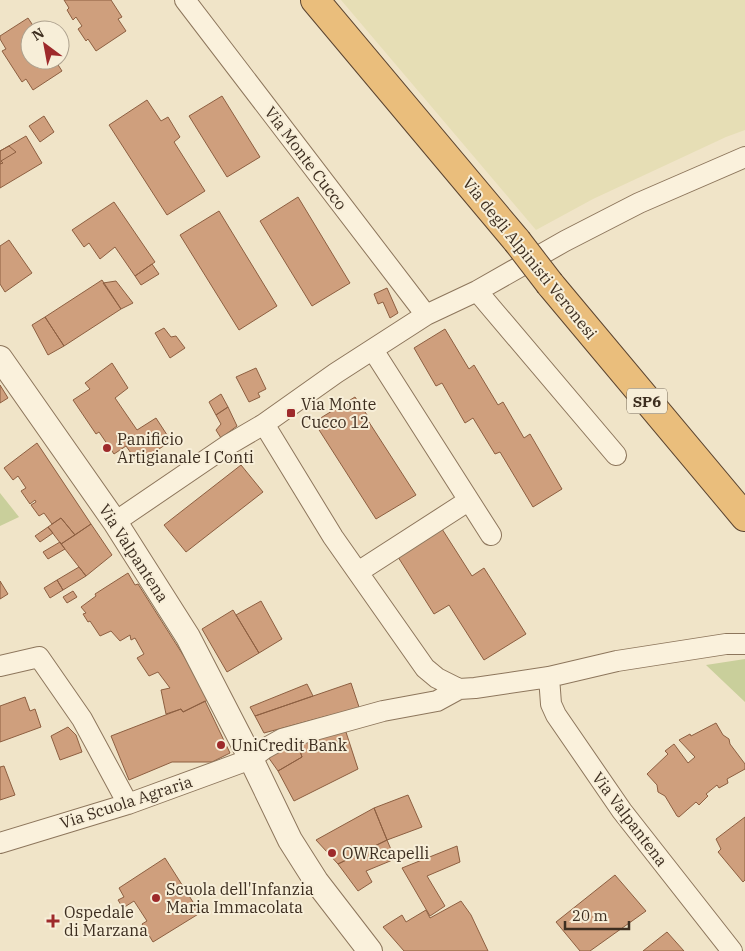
<svg xmlns="http://www.w3.org/2000/svg" width="745" height="951" viewBox="0 0 745 951" font-family="'IBM Plex Serif',serif">
<style>
.farmland{fill:#e6deb5}
.green{fill:#c9cf9b}
.building{fill:#cf9f7d;stroke:#8d5f41}
.lines{fill:none;stroke-linecap:round;stroke-linejoin:round}
.minor-casing{stroke:#8d765c;stroke-width:22}
.tertiary-casing{stroke:#8d765c;stroke-width:26}
.trunk-casing{stroke:#5b4430;stroke-width:30}
.minor{stroke:#faf1dc;stroke-width:20}
.tertiary{stroke:#faf1dc;stroke-width:24}
.trunk{stroke:#eabe7c;stroke-width:28}
.trunk-bridge-casing{stroke:#5b4430;stroke-width:30;stroke-linecap:butt}
.trunk-bridge{stroke:#eabe7c;stroke-width:28}
.poi-dot{fill:#9e2a2b;stroke:#f7eed8;stroke-width:2}
.labels{text-anchor:middle;dominant-baseline:central;stroke-width:4;stroke-linejoin:round;paint-order:stroke}
.shield{fill:#f7eed8;stroke:#756857;stroke-width:1}
.shield-label{font-size:15px;font-weight:bold;fill:#3d2e20}
.street-label{font-size:16px;fill:#3d2e20;stroke:#f7eed8}
.poi-label{font-size:16px;fill:#3d2e20;stroke:#f7eed8;text-anchor:start}
</style>
<rect width="100%" height="100%" fill="#f0e4c8"/>
<!-- farmland -->
<path class="farmland" d="M341,0H745V130L726,137L593,199L536,230Z"/>
<!-- green -->
<path class="green" d="M0,493L19,517L0,526Z
M745,659V702L706,665Z"/>
<!-- building -->
<path class="building" d="M64,0H111L122,17L118,19L126,31L96,51L88,39L86,41L78,29L82,26L76,17L73,20L67,10L69,8Z
M28,18L36,30L40,27L42,30H30V60H55L62,71L33,90L26,79L22,82L2,51L6,49L0,39V36Z
M222,96L260,157L227,177L189,116Z
M147,100L161,121L168,117L180,137L174,142L205,191L167,215L109,125Z
M44,116L54,132L40,142L29,126Z
M26,136L42,163L0,188V151Z
M9,146L16,152L1,161L3,163L0,164V151Z
M298,197L350,283L312,306L260,221Z
M114,202L155,262L135,276L115,247L100,259L89,243L84,247L72,230Z
M219,211L277,306L239,330L180,235Z
M9,240L32,273L5,292L0,284V246Z
M152,264L159,274L141,285L135,276Z
M102,280L121,309L64,346L45,317Z
M116,281L133,303L121,309L103,283Z
M387,288L398,313L390,318L383,302L378,304L374,294Z
M45,317L64,346L48,355L32,325Z
M164,328L171,337L176,336L185,348L170,358L155,333Z
M445,329L469,369L474,365L498,405L503,402L524,438L530,434L562,489L533,507L500,452L495,454L473,418L465,423L442,383L436,386L414,348Z
M112,363L128,388L115,398L137,430L156,418L171,441L138,463L126,446L114,454L99,432L96,434L73,400L90,389L85,383Z
M256,368L266,389L258,393L260,397L249,402L236,377Z
M0,385L8,398L0,403Z
M221,394L228,407L216,415L209,402Z
M355,397L367,415L365,416L416,495L376,519L314,422Z
M228,407L237,426L221,438L216,430L221,424L216,415Z
M37,443L91,524L75,535L61,518L52,524L44,513L39,516L31,505L36,502L35,500L30,504L21,491L26,488L18,476L13,480L4,468Z
M241,465L263,492L186,552L164,525Z
M61,518L75,535L61,544L48,527Z
M91,524L112,555L86,576L61,544Z
M48,527L53,533L40,542L35,536Z
M442,529L472,576L484,568L526,634L484,660L449,605L434,614L398,557Z
M60,542L65,549L48,559L43,552Z
M79,567L86,576L63,590L57,580Z
M128,573L135,585L138,584L185,658L208,700L183,712L181,709L166,714L161,690L170,688L158,672L149,676L137,658L144,654L135,638L131,640L130,635L120,641L111,631L100,636L90,621L88,622L83,614L86,613L81,607L96,596L95,594Z
M57,580L63,590L50,598L44,588Z
M0,581L8,594L0,599Z
M73,591L77,597L67,603L63,597Z
M261,601L282,639L259,653L236,615Z
M233,610L259,653L227,672L202,629Z
M351,683L360,710L327,716L264,733L255,716Z
M307,684L313,696L255,716L250,707Z
M25,697L30,711L35,709L41,727L0,742V706Z
M205,701L230,753L212,762H172L129,780L111,736L181,709L183,712Z
M716,723L723,735L729,739L730,744L745,764V769L727,779L728,783L719,788L717,785L706,794L708,796L699,805L696,802L679,817L677,816L665,796L658,792L657,785L647,774L668,754L665,751L674,744L688,763L695,757L679,740L690,734L691,736Z
M344,726L358,769L294,801L278,771L302,757L296,739Z
M68,727L76,735L82,752L60,760L51,736Z
M296,739L302,757L278,771L266,754Z
M4,766L15,795L0,800V767Z
M408,795L422,827L387,840L374,808Z
M374,808L387,840L338,864L316,840Z
M745,817V880L743,882L718,852L721,849L716,839Z
M387,840L395,859L366,871L372,882L358,891L338,864Z
M457,846L460,862L427,876L445,906L430,916L402,868Z
M165,858L200,913L153,942L142,924L147,921L134,901L123,908L118,900L124,897L119,888Z
M615,875L646,911L590,951H580L556,922Z
M461,901L471,915L488,951H404L383,927L402,915L406,922L426,910L430,918Z
M667,932L684,951H643Z"/>
<g class="lines">
<!-- minor casing -->
<g class="minor-casing">
<path id="minor" d="M185,0L426,315
M477,291L616,455
M373,350L491,535
M264,424L333,537L425,668L437,678L459,689
M115,522L228,445L264,424L336,373L426,315L477,291L565,241L639,203L745,157
M358,572L468,501
M0,666L39,657L82,719L128,804
M549,677L551,704L556,715L622,811L732,951
M0,843L128,804L251,759L264,749L282,739L383,711L437,701L459,689L475,688L549,677L617,661L726,644H745"/>
</g>
<!-- tertiary casing -->
<g class="tertiary-casing">
<path id="tertiary" d="M0,358L115,522L188,637L251,759L290,840L316,881L370,951"/>
</g>
<!-- trunk casing -->
<g class="trunk-casing">
<path id="trunk" d="M315,0L517,241
M550,284L745,517"/>
</g>
<!-- minor -->
<use href="#minor" class="minor"/>
<!-- tertiary -->
<use href="#tertiary" class="tertiary"/>
<!-- trunk -->
<use href="#trunk" class="trunk"/>
<!-- trunk-bridge casing -->
<g class="trunk-bridge-casing">
<path id="trunk-bridge" d="M517,241L550,284"/>
</g>
<!-- trunk-bridge -->
<use href="#trunk-bridge" class="trunk-bridge"/>
</g>
<!-- markers -->
<g class="poi-dot">
<rect x="286" y="408" width="10" height="10" rx="2.5"/>
<circle cx="107" cy="448" r="5"/>
<circle cx="221" cy="745" r="5"/>
<circle cx="332" cy="853" r="5"/>
<circle cx="156" cy="898" r="5"/>
<path d="M50.5 913.5h5v5h5v5h-5v5h-5v-5h-5v-5h5z"/>
</g>
<g class="labels">
<!-- shield labels -->
<rect class="shield" x="627" y="388.5" width="40" height="25" rx="4"/>
<g class="shield-label">
<text x="647" y="401">SP6</text>
</g>
<!-- street labels -->
<g class="street-label">
<text transform="translate(306 158) rotate(53)">Via Monte Cucco</text>
<text transform="translate(530 258) rotate(51)">Via degli Alpinisti Veronesi</text>
<text transform="translate(134 553) rotate(57)">Via Valpantena</text>
<text transform="translate(126 802) rotate(-18)">Via Scuola Agraria</text>
<text transform="translate(630 819) rotate(53)">Via Valpantena</text>
</g>
<!-- poi labels -->
<g class="poi-label">
<text x="301" y="404">Via Monte<tspan x="301" dy="18">Cucco 12</tspan></text>
<text x="117" y="439">Panificio<tspan x="117" dy="18">Artigianale I Conti</tspan></text>
<text x="231" y="745">UniCredit Bank</text>
<text x="342" y="853">OWRcapelli</text>
<text x="166" y="889">Scuola dell'Infanzia<tspan x="166" dy="18">Maria Immacolata</tspan></text>
<text x="64" y="912">Ospedale<tspan x="64" dy="18">di Marzana</tspan></text>
</g>
</g>
<!-- north arrow -->
<g transform="translate(45 45) rotate(328)"><circle r="24" fill="#f7eed8" stroke="#ada18e"/>
<path d="M0-4L9 19L0 12L-9 19Z" fill="#9e2a2b"/>
<text y="-8" font-size="14" font-weight="bold" text-anchor="middle" fill="#3d2e20">N</text>
</g>
<!-- scale -->
<path d="M565 921v8h64v-8" fill="none" stroke="#3d2e20" stroke-width="2.5"/>
<text x="572" y="921" font-size="15" fill="#3d2e20" stroke="#f7eed8" stroke-width="4" paint-order="stroke">20 m</text>
</svg>
